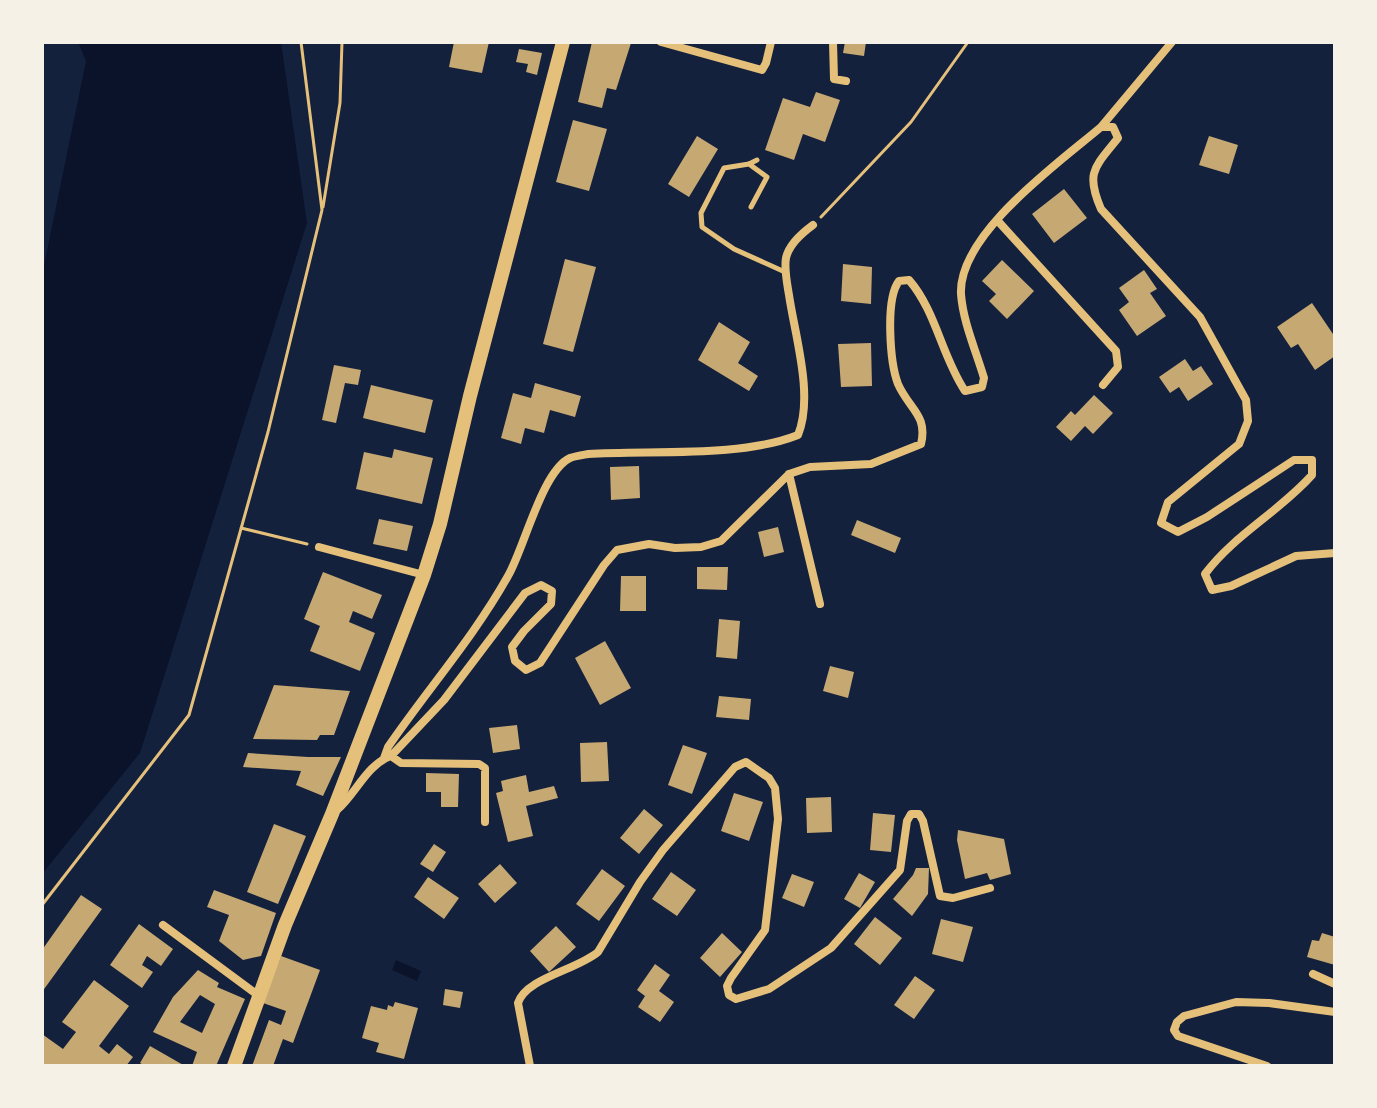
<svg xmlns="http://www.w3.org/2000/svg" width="1377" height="1108" viewBox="0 0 1377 1108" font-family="Barlow,sans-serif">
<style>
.water{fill:#0b132b}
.building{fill:#c6a872;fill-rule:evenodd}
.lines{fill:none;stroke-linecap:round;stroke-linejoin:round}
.path{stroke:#e5c07b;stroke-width:3}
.service{stroke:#e5c07b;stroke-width:5}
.minor{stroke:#e5c07b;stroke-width:8}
.primary{stroke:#e5c07b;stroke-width:14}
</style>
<rect width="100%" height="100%" fill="#14213d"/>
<!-- water -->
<path class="water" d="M78,42H281L307,223L140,753L42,874V275L86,61Z
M396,960L421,971L417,981L392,970Z"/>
<!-- building -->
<path class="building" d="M454,42H489L482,73L449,67Z
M592,42L631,43L616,90L607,88L602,108L578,102Z
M845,42H866L864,56L843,53Z
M519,49L542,53L537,75L526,72L528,64L516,62Z
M816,92L840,100L825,142L803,134L794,160L765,150L783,98L810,107Z
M573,120L607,129L589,191L556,182Z
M697,136L718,149L689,197L668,184Z
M1209,136L1238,145L1229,174L1199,165Z
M1064,189L1087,218L1054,243L1032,214Z
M565,259L596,267L573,352L543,344Z
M1002,260L1034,291L1007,319L989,301L996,294L982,281Z
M843,264L872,267L871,304L841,301Z
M1144,270L1157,289L1150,293L1166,316L1137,336L1119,310L1129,302L1119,288Z
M1312,303L1335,337V356L1315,370L1298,344L1291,348L1277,327Z
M719,322L750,342L738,363L758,376L749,391L698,360Z
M871,343L872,386L841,387L838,344Z
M1185,359L1193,371L1201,366L1213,384L1188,401L1179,387L1170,393L1159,377Z
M334,365L361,370L358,385L345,383L336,423L322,420Z
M535,383L581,396L575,417L550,410L544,433L525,428L521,444L501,438L513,393L531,398Z
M371,385L433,400L425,433L363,418Z
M1094,395L1113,413L1093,434L1085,426L1071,441L1056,427L1071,411L1075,415Z
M394,449L433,458L422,504L356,489L364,452L392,458Z
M639,466L640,498L611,500L610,467Z
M379,519L413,526L407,551L373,544Z
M857,520L901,538L895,553L851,535Z
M778,527L784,552L764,557L758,532Z
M697,567H728L727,590L697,589Z
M323,572L382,595L372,619L353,611L349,622L375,633L360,671L310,651L320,626L304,619Z
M621,576H646V611H620Z
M719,619L740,621L737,659L716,657Z
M605,641L631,688L600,705L575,658Z
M830,666L854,672L848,698L823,691Z
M274,685L350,691L334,735H320L317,740L253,739Z
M719,696L751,699L749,720L716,717Z
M517,725L520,749L493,753L489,728Z
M607,742L609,781L581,782L580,743Z
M683,745L707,753L692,794L668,785Z
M248,753L308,757H341L323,796L296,785L301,771L243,767Z
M426,773L459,774L458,807H441V792H426Z
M526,775L529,792L554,786L558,798L526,806L533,836L508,842L496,793L503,791L501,781Z
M734,793L763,802L749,841L721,831Z
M831,797L832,832L807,833L806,798Z
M644,809L663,825L639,854L620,838Z
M873,813L895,815L891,852L870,850Z
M274,824L306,836L278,904L247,892Z
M958,830L1004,839L1011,874L990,880L987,873L965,879L957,840Z
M434,844L446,852L433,872L420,864Z
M500,864L517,883L495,903L478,884Z
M916,868H929L928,894L912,916L893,899L913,875Z
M602,869L625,886L599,921L576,904Z
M671,872L696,890L677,916L652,899Z
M859,873L875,882L860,908L844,899Z
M792,874L814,882L804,907L782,898Z
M428,877L459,898L444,919L414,897Z
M214,890L276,913L261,956L243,960L219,941L229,915L207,907Z
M81,895L102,909L42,992V950Z
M875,917L902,938L880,965L854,944Z
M941,919L973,927L963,962L932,954Z
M139,924L173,949L161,966L147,956L142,965L153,972L142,988L110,965Z
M556,926L576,947L549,972L530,951Z
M722,933L742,952L720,977L700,958Z
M1322,933L1335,937V965L1307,957L1312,940L1319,941Z
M281,956L320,970L293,1043L283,1039L273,1066H252L269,1020L281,1025L286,1011L263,1003Z
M655,964L670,975L659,991L674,1002L660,1022L638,1007L645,996L637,990Z
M198,970L219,983L217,987L245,999L216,1066H192L197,1052L153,1032L173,997ZM200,995L215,1004L202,1033L180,1022Z
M915,976L935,990L914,1019L894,1005Z
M94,980L129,1006L99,1046L109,1054L117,1044L133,1057L126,1066H42V1034L63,1049L76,1032L62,1022Z
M445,989L463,992L460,1008L443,1005Z
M395,1002L418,1008L404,1059L376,1052L379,1043L362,1038L371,1006L387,1010L388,1005L393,1007Z
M150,1046L185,1066H145L140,1063Z"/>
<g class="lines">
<!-- path -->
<path class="path" d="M323,207L340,103L342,42
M821,217L911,122L968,42
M241,528L307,544
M42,905L189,715L268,432L322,210L301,42"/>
<!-- service -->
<path class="service" d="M757,160L749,164L724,168L701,213L702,227L734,249L785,272
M749,164L767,177L751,207"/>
<!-- minor -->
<path class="minor" d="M661,42L762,70L766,63L771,42
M833,42L834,79L846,81
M1101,127L1172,42
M997,220L1116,351L1118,367L1103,385
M789,474L820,604
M319,547L424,575
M391,756L401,763L479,764L485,768V822
M384,758L388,747C427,690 474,637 508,576C524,549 542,471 570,458C575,456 582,455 588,454C652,450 740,458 798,435C814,396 795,336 789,295C787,283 784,269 786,258C789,244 802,233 813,225
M337,810C355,795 367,764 391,756L444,700L525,593L541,585L552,591L551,604L524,631L512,647L515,661L526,670L540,663L604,565L617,550L649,544L675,548L701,547L721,541L789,474L810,467L871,464L921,444C928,415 909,409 898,384C890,363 885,299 899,281L909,280C936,311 942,357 965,391L982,387L984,378C976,351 963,322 961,294C958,234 1060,162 1101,127H1113L1118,138C1095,167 1085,172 1101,209L1200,317L1246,400L1248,421L1239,444L1168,502L1161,523L1178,532L1207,517L1294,460H1312V475C1279,512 1234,535 1205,574L1212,590L1231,586L1296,556L1335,553
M163,925L259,996
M1313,974L1335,984
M530,1066L518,1003C526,978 577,970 598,952L640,882L663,850L735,767L746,762L769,778L775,788L778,819L765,930L731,978L727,986L729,995L736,999L769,989L831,948L900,870L907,821L911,814H919L923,821L940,896L953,898L990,888
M1267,1066L1178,1036L1174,1030L1177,1022L1184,1016L1236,1002L1269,1003L1335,1012"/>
<!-- primary -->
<path class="primary" d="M234,1066L285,925L332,814L424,575L440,524L470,396L563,42"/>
</g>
<!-- border -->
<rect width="1377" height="1108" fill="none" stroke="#f6f1e7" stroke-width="88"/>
</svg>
